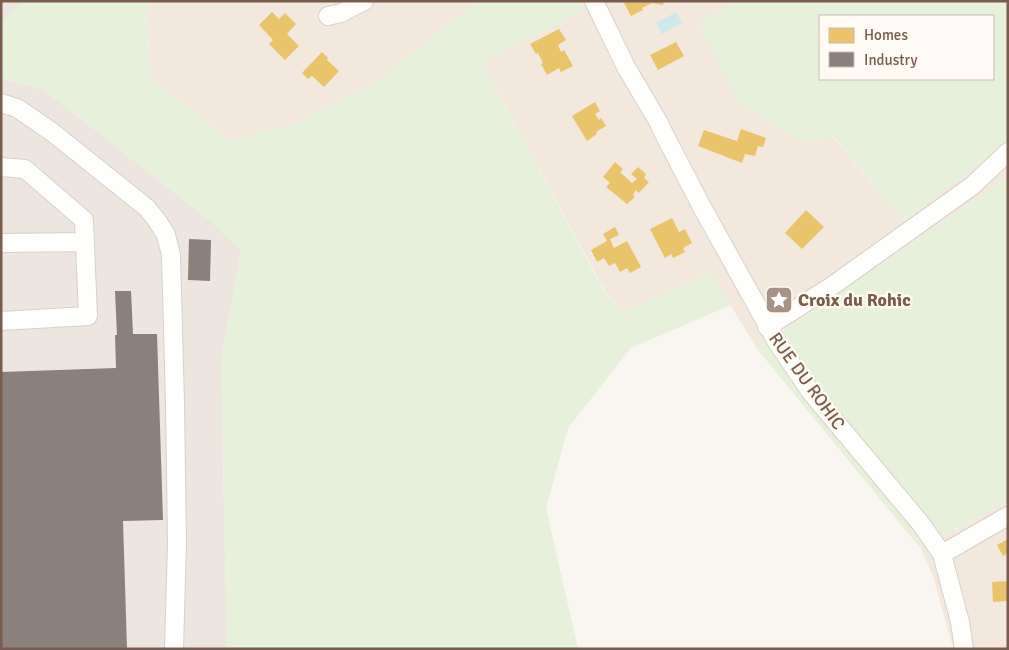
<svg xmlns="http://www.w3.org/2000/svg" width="1009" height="650" viewBox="0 0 1009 650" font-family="Signika,sans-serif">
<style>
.residential{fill:#f2e8de}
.industrial{fill:#ede5e0}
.green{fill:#e7f0db;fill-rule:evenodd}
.water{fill:#d0e8ea}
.homes{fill:#e9c46a}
.industry{fill:#8a817c}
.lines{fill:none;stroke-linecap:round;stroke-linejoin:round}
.minor-casing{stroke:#d7d1cb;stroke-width:20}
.minor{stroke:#fefefd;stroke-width:18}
.labels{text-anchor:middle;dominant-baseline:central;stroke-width:5;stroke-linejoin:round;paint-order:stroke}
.poi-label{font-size:18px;font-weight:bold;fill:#7a5c4d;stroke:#fffaf3;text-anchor:start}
.street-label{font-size:18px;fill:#7a5c4d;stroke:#fffaf3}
</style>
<rect width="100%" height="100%" fill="#f9f5f0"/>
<!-- residential -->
<path class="residential" d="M152,1H479L410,54L382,80L293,125L230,140L151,79L146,9Z
M579,1H739L698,24L799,141L833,137L904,221L998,148L1008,140V177L757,349L711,273L623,312L605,291L482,63L583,10Z
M1008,501V649H948L953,648L933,576L921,549Z"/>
<!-- industrial -->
<path class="industrial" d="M1,1H23L1,24Z
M1,74L5,79L44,90L209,220L241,250L221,362L227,649H1Z"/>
<!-- green -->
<path class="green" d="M23,1H152L146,9L151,79L230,140L293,125L382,80L410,54L479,1H579L584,10L482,63L604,291L623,312L711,273L731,305L631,348L568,428L546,508L578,649H227L221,362L241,250L209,220L44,90L5,79L1,74V24Z
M739,1H1008V140L998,148L904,221L834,137L799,141L739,103L698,24ZM820,16H993V79H820Z
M1008,177V501L921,549L757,349Z"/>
<!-- water -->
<path class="water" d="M676,12L682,23L662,34L656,23Z"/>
<!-- homes -->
<path class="homes" d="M623,1H664L663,5L652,3L642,8L643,10L631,16Z
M272,12L279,19L285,13L296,24L287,34L299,46L285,60L269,44L273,40L259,25Z
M559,29L566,40L558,45L561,52L564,50L573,66L561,72L559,68L547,75L541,64L543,63L538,53L536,54L530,44Z
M676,42L684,56L658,70L650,55Z
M322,52L328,58L327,60L339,71L324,87L312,76L308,79L302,73Z
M595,102L600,111L595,114L599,120L601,118L606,126L596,132L597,134L587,141L572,116Z
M741,129L766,138L763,147L758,146L755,156L745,154L742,163L698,146L704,130L737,141Z
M615,162L623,169L620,172L632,183L637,179L631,174L638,167L646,174L644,178L649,182L639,193L636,190L633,195L635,197L627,204L606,187L610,183L603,177Z
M806,210L824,227L802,249L785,233Z
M672,218L679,232L685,229L692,243L683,248L685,252L673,258L671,254L665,258L650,229Z
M615,227L619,235L610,239L614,248L627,241L641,267L630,273L627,268L620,272L615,263L609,266L604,258L597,262L591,250L607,241L603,234Z
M1008,539V553L1003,556L997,545Z
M1008,581V601L993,602L992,582Z"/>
<!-- industry -->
<path class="industry" d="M189,239L211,240L210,281L188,280Z
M115,291H131L133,334H157L163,520L123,521L127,649H1V372L116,368L115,335H117Z"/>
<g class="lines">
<!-- minor casing -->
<g class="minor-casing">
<path id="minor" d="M594,1L626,67L659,123L663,132L703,209L777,342L810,391L921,524L942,554L960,622L964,649
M328,16L341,13L364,1
M1,103L17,108L52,132L147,208L158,222L166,235L171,255L175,402L177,544L174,649
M1,167L25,169L84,220L88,316L1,321
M1,243L85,242
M767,327L832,286L972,186L1008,152
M942,554L1008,516"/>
</g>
<!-- minor -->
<use href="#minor" class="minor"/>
</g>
<!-- icons -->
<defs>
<g id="sight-square" transform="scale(1.4375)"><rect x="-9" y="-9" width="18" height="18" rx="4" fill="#a69286" stroke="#fffaf3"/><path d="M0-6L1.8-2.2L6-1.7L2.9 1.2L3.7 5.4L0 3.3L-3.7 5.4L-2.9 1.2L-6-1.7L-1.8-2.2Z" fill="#fff"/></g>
</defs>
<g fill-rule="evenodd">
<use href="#sight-square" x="779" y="300"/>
</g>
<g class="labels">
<!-- poi labels -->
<g class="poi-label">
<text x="798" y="300">Croix du Rohic</text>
</g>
<!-- street labels -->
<g class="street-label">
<text transform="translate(807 381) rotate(54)">RUE DU ROHIC</text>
</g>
</g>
<!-- border -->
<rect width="1009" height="650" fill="none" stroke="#7a5c4d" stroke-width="5"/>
<!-- legend -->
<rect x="819" y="15" width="175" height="65" fill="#fffaf3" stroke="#cabbb1"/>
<rect x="829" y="28" width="25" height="15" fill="#e9c46a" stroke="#cabbb1"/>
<text x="864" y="40" font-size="15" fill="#7a5c4d">Homes</text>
<rect x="829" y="52" width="25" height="15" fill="#8a817c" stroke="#cabbb1"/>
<text x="864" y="65" font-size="15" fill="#7a5c4d">Industry</text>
</svg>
